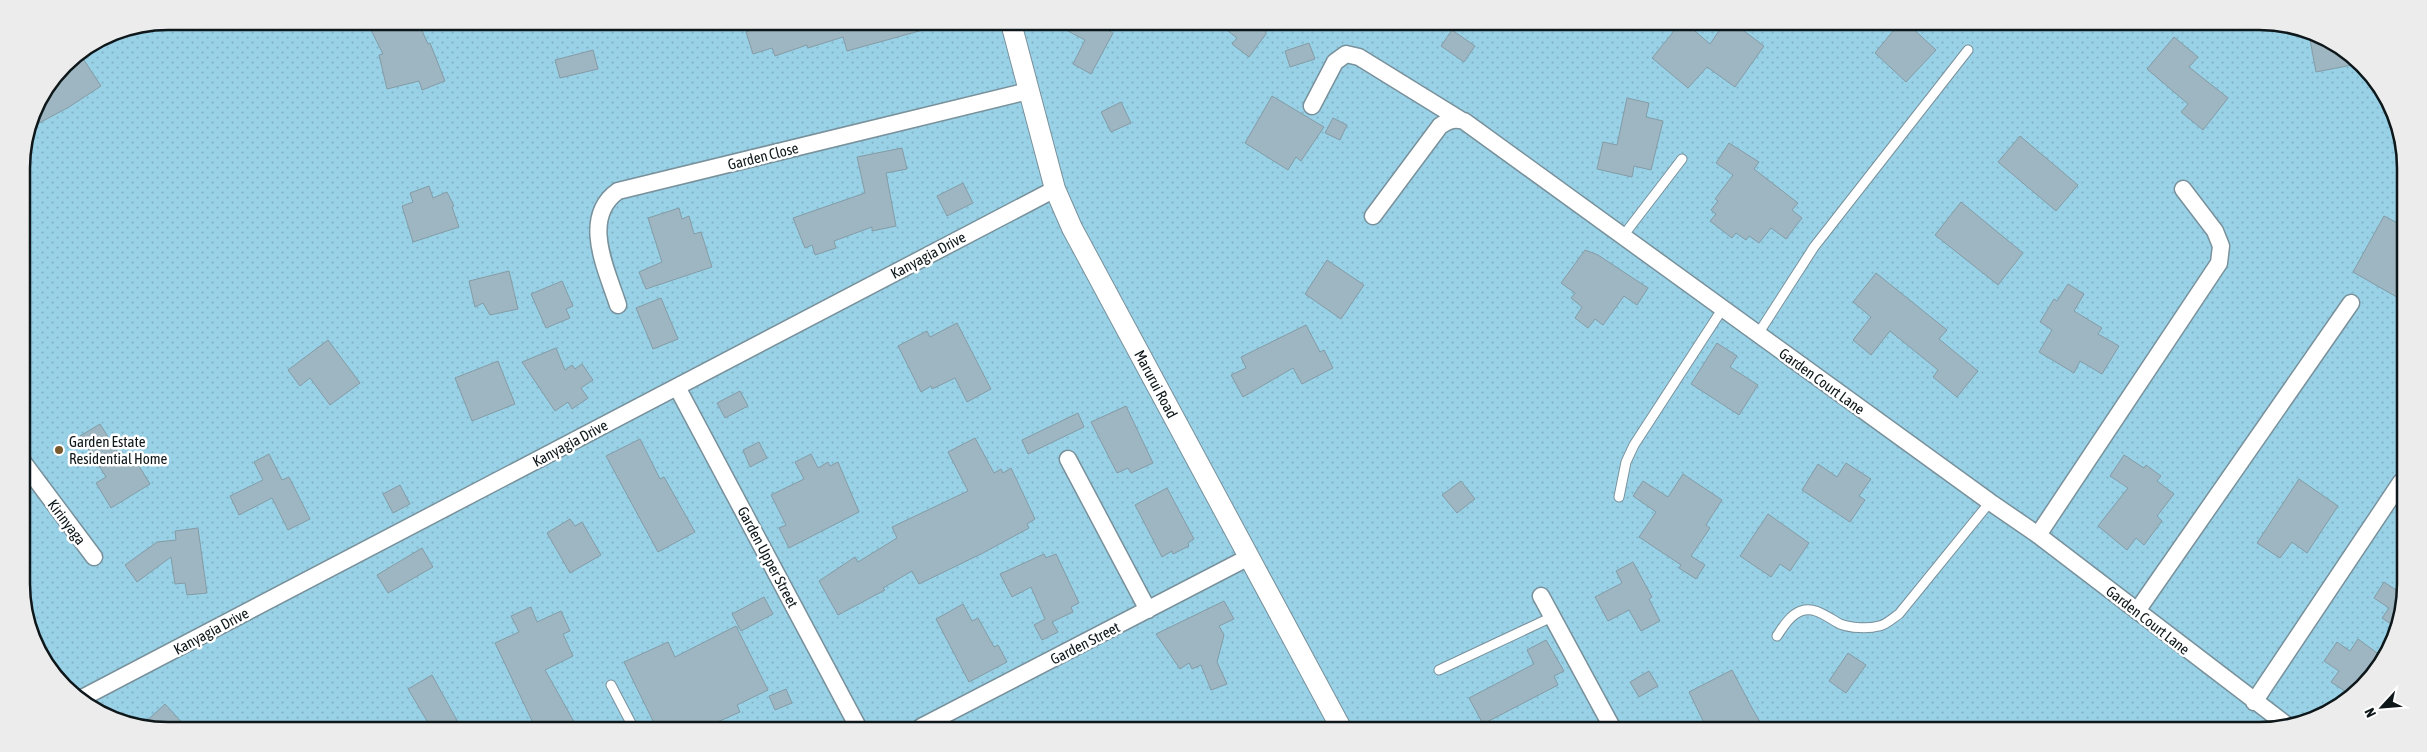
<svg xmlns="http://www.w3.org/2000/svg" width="2427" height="752" viewBox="0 0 2427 752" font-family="'Asap Condensed',sans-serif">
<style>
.garden{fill:url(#garden-dots)}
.building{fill:#9eb6c1;stroke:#849ca6}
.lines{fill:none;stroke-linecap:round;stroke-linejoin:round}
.service-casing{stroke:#79919b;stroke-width:11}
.minor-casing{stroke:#79919b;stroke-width:19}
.tertiary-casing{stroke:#79919b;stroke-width:22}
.service{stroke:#fff;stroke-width:9}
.minor{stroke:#fff;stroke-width:16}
.tertiary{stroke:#fff;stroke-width:20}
.poi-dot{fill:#795a2f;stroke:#fff;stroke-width:2}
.labels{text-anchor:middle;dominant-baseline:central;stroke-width:5;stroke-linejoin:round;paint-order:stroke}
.street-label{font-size:15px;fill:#0e171a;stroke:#fff}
.poi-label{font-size:15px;fill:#0e171a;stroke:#fff;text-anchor:start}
.rim{fill:none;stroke:#0e171a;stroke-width:2.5}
</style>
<defs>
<pattern id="garden-dots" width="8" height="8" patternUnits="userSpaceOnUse" patternTransform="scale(1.25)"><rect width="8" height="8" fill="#99d1e7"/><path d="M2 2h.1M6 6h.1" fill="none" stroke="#83b3c6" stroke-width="1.8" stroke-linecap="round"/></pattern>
</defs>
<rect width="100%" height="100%" fill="#cbe5f0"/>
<!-- garden -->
<path class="garden" d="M168,21L2297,26L2369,71L2403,140L2401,622L2381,665L2348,700L2306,723L2268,730L130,726L58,681L24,612L22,159L36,104L65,64L112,32Z"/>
<!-- building -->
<path class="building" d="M367,22H418L428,44L430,43L445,81L422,90L419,81L387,89L379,55L383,54Z
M755,23H929L930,28L847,51L843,37L808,48L807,45L775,56L772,48L753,54L746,32L756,28Z
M1053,23H1095L1113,33L1091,74L1073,64L1085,40Z
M1219,24H1261L1266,28V34L1249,57L1232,44L1237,38Z
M1679,25H1688L1710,44L1723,25H1736L1764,46L1735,87L1707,67L1688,88L1652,58Z
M1898,25H1909L1936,50L1906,82L1875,53Z
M1452,30L1475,46L1464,62L1441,46Z
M2309,34L2329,46L2357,64L2316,72Z
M2174,37L2198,57L2189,67L2228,98L2203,130L2181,112L2188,104L2147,69Z
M1309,43L1315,59L1290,67L1285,51Z
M593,50L598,69L560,78L555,60Z
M80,54L101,86L69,107L30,128L36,104L65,64Z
M1272,96L1324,127L1301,161L1296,157L1288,170L1245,143Z
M1627,98L1649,103L1646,117L1663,121L1651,170L1634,166L1632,177L1597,169L1603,142L1617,145Z
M1121,102L1131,123L1111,132L1101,112Z
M1333,118L1347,125L1340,140L1325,133Z
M2020,136L2078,185L2056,211L1998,162Z
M1729,143L1759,162L1754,169L1798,203L1792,210L1802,218L1786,239L1771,228L1759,243L1749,236L1746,240L1736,233L1732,238L1710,221L1716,214L1711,210L1718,201L1715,199L1733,175L1716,163Z
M902,148L907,169L886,173L896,226L872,231V227L834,241L836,248L815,255L812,245L805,248L793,218L865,193L857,157Z
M963,183L973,203L947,216L937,196Z
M429,186L433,198L447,192L454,206L452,207L459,227L413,242L402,206L413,202L410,193Z
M1961,202L2023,253L1998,285L1935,235Z
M679,208L682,219L689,216L694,234L701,232L712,267L646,289L639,272L662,262L648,218Z
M2384,216L2403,226L2402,300L2353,272Z
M1585,250L1598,255L1648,288L1637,305L1624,296L1603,325L1595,319L1588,328L1575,318L1582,307L1571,298L1575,293L1561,283Z
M1327,260L1364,285L1341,319L1305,294Z
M509,271L518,309L490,315L483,303L475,307L469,281Z
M1876,273L1947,330L1939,339L1978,371L1957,397L1933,377L1938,370L1890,331L1871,355L1853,340L1871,317L1853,302Z
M562,281L573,306L566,309L570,318L546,328L531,294Z
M2068,284L2084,294L2074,311L2102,328L2098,334L2119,346L2102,374L2080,361L2074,373L2039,352L2052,330L2040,322L2054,299L2057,301Z
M661,298L678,339L653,349L636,308Z
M957,323L991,389L967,402L955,378L932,389L931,386L921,392L898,346L927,331L930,337Z
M1306,325L1320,352L1324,350L1333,368L1302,384L1293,368L1243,397L1231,375L1246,368L1241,357Z
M328,340L360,383L330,405L310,378L300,386L288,370Z
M1717,343L1737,356L1730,367L1758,385L1739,415L1691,384Z
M556,348L565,370L572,365L575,369L582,364L593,380L581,388L588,398L572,409L568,402L555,411L522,362Z
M498,361L515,404L472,421L455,378Z
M740,391L748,406L725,418L717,403Z
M1126,406L1153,463L1131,473L1128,468L1117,473L1091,422Z
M1078,413L1084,427L1028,454L1022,440Z
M100,424L122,459L131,453L150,484L111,508L96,483L106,477L80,436Z
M975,438L994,473L1001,469L1003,473L1011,468L1035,519L1027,524L1029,528L983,553L919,584L912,571L883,588L885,590L838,615L819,581L855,557L858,562L897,538L892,527L968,491L948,452Z
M640,439L660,479L664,477L695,532L658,552L606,456Z
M759,442L767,458L750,467L743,450Z
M269,454L282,480L289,477L310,519L288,530L272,498L239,515L230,496L263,480L254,462Z
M811,454L818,468L828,462L830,466L838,462L859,512L789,548L779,528L786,525L771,495L804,479L795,462Z
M2124,455L2144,468L2146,465L2161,476L2157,481L2174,494L2157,516L2162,521L2144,545L2136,538L2127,550L2098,526L2128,488L2110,476Z
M1846,463L1871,479L1859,496L1865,500L1850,522L1802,490L1818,464L1837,477Z
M1683,474L1722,500L1706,525L1710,528L1691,556L1705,565L1696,579L1679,568L1681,565L1639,537L1656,512L1633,496L1643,481L1668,497Z
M2299,479L2338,506L2307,553L2292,542L2280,558L2257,543Z
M1461,481L1475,499L1457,513L1442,495Z
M400,485L410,504L393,513L383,494Z
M1167,488L1194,539L1188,543L1189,546L1173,554L1172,551L1162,557L1135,505Z
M1768,514L1809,543L1790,571L1780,564L1771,577L1740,556Z
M570,519L575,526L582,522L601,555L570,573L547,533Z
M198,528L207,593L187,595L185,583L175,584L171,557L137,582L125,565L157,542L176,540L175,531Z
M422,548L433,567L388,593L377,575Z
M1044,554L1046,558L1056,554L1079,603L1071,607L1073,612L1052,622L1058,632L1042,640L1034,625L1045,619L1031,587L1012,597L1000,574Z
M1633,562L1652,597L1649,599L1660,621L1641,631L1629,610L1608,621L1595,597L1622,583L1616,571Z
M2384,582L2399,592L2401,590V622L2398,629L2382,618L2389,608L2374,598Z
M764,597L773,614L741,631L732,614Z
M1224,601L1234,619L1219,626L1224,635L1217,662L1227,684L1211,690L1201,665L1192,669L1189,663L1180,669L1156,634Z
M963,604L972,621L978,618L994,647L998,645L1007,662L969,682L936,619Z
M531,607L537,622L561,611L570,631L563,634L573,656L545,670L577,727H535L495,643L519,632L511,616Z
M736,626L768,690L737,705L740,712L706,727H656L624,662L668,642L675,657Z
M2358,639L2384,658L2381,665L2352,696L2331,682L2339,671L2324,661L2337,642L2350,651Z
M1546,640L1564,671L1554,676L1558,685L1483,724L1469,698L1534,664L1527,650Z
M1848,653L1866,665L1846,693L1829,681Z
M1732,670L1752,708L1764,729H1707L1689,692Z
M1649,671L1658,686L1639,697L1630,682Z
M432,675L460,726H430L408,689Z
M786,689L792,703L775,710L769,696Z
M165,704L185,726H141Z"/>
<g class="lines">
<!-- service casing -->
<g class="service-casing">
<path id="service" d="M1623,236L1682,159
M1758,334L1814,247L1968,50
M1619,497L1626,462L1634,445L1723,308
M1777,636C1783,627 1790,615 1801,611C1816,606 1828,618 1840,624C1851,628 1868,629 1879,626C1886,625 1893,618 1899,614L1990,502
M1439,670L1552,617
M611,685L633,727"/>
</g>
<!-- minor casing -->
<g class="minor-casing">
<path id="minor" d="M1312,106L1335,62L1346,54L1359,57L1461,120
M1373,216L1440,126C1449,120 1455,118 1464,121L1990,502L2038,535L2288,726
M618,305C607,270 580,218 618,191L1028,91
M677,387L858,727
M1068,459L1148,610
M23,462L94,557
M2038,535L2219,263L2221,246L2215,231L2183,189
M1541,596L1613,729
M2137,611L2351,303
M84,697L1055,189
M2254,702L2401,482
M921,727L1249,557"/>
</g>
<!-- tertiary casing -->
<g class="tertiary-casing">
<path id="tertiary" d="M1011,23L1055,189L1072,228L1341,728"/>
</g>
<!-- service -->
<use href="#service" class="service"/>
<!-- minor -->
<use href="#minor" class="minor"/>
<!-- tertiary -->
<use href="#tertiary" class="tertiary"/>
</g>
<!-- markers -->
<circle class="poi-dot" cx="59" cy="450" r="5"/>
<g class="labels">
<!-- street labels -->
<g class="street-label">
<text transform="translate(763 156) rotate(-14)">Garden Close</text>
<text transform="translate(928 255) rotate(-28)">Kanyagia Drive</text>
<text transform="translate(1822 381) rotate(36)">Garden Court Lane</text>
<text transform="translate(1156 384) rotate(62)">Marurui Road</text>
<text transform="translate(570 443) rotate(-28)">Kanyagia Drive</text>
<text transform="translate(67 522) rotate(53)">Kirinyaga</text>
<text transform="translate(768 557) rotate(62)">Garden Upper Street</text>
<text transform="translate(2148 620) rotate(38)">Garden Court Lane</text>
<text transform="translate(211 631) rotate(-28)">Kanyagia Drive</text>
<text transform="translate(1085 643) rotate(-27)">Garden Street</text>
</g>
<!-- poi labels -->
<g class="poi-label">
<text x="69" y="441">Garden Estate<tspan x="69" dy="17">Residential Home</tspan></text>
</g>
</g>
<!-- crop -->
<path d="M0 0H2427V752H0ZM168 30H2259A138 138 0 0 1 2397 168V584A138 138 0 0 1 2259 722H168A138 138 0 0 1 30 584V168A138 138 0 0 1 168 30Z" fill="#ececed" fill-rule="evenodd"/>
<path class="rim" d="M168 30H2259A138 138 0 0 1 2397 168V584A138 138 0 0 1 2259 722H168A138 138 0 0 1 30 584V168A138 138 0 0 1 168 30Z"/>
<!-- north arrow -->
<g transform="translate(2382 707) rotate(244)" stroke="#ffffff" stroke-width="4" paint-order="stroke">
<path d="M0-4L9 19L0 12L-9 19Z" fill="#0e171a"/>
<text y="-8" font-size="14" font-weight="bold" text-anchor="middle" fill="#0e171a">N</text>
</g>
</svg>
